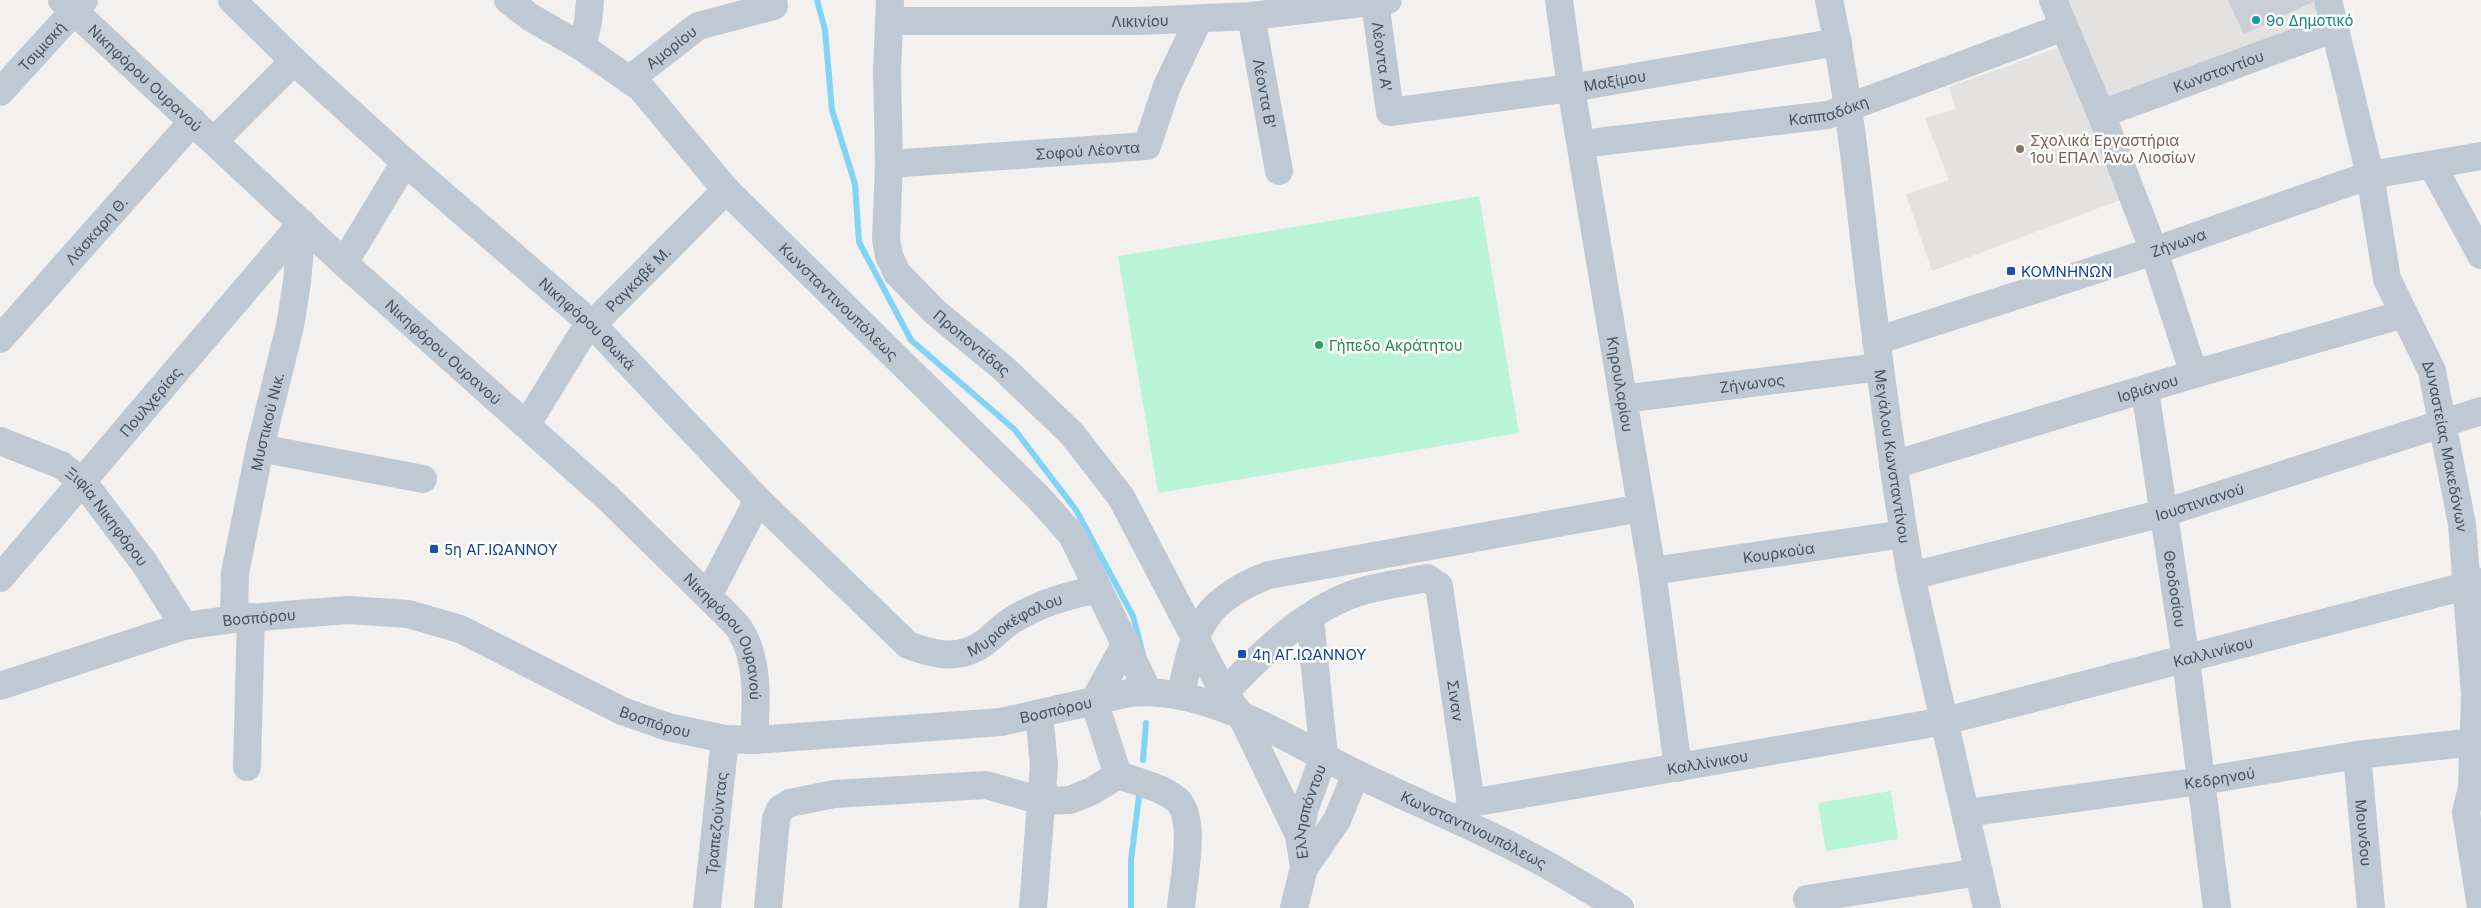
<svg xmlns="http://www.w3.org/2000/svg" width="2481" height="908" viewBox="0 0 2481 908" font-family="Inter,sans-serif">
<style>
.education{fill:#e4e1e1}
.green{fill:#baf4d6}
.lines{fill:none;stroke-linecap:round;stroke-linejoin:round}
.stream{stroke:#83d3f5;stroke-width:6}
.building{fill:#cbced6}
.minor{stroke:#bfc9d3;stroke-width:28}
.culture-dot{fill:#0f9aa8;stroke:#fff;stroke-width:2}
.education-dot{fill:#8d6e63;stroke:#fff;stroke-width:2}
.transit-dot{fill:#1a4fb4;stroke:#fff;stroke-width:2}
.leisure-dot{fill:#2e9e5b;stroke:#fff;stroke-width:2}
.labels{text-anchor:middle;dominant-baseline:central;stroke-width:5;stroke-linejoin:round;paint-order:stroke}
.street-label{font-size:15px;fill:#46515f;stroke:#fff}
.culture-label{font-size:15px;fill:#0d838f;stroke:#fff;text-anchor:start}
.education-label{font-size:15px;fill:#785e54;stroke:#fff;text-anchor:start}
.transit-label{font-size:15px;fill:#164399;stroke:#fff;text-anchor:start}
.leisure-label{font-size:15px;fill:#27864d;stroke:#fff;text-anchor:start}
</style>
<rect width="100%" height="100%" fill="#f3f0f0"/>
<!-- education -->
<path class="education" d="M2068,0H2314L2319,23L2110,100Z
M2060,47L2123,199L1932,271L1906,194L1949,180L1925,118L1956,109L1949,87Z"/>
<!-- green -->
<path class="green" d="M1479,196L1519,433L1158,493L1118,256Z
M1891,791L1898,839L1826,851L1818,803Z"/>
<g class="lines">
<!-- stream -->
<path class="stream" d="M817,0L825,30L832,110L855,184L859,242L911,340L1015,430L1076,510L1133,616L1143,655
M1143,760L1146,723
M1131,908V860L1139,796"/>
</g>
<!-- building -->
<path class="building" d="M2228,0H2313V2L2244,34Z"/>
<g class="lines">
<!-- minor -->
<g class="minor">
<path id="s1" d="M62,0L344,263L609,499L725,613C730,619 737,624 740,630C760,662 756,705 754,740"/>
<path id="s2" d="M232,0L294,61L405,162L592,324L758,500L908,645C934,655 959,661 984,643C994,636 1001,627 1011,621C1038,604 1066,595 1097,590"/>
<path id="s3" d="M508,0L530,17L582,47L641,88L726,190L1038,497L1072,535L1148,691"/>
<path id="s4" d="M890,0L887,71L889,164L886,239L889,256L897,273L935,312L1002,367L1072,434L1121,497L1224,693L1242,717L1299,835"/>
<path id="s5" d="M1559,0L1571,88L1652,571L1678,768"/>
<path id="s6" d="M1829,0C1849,93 1858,187 1869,281C1881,379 1894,478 1911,576L1987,908"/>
<path d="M2053,0L2101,114L2154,251L2194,374"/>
<path id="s7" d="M2328,0L2370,175L2387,279L2432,371L2462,524L2475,696L2472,788L2466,812L2481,907"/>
<path id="s8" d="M1375,2L1390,112L1571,88L1838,42"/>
<path id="s9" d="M1251,16L1279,171"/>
<path id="s10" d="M890,21H1140L1251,16L1388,0"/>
<path d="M582,47L588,22L590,0"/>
<path id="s11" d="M630,79L698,26L774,6L773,0"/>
<path id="s12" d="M0,92L84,0"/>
<path id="s13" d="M2101,114L2335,28"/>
<path d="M214,141L294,61"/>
<path id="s14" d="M1581,144L1828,115L2064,27"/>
<path id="s15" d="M889,164L1147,146L1167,86L1199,19"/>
<path d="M2432,165L2481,255"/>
<path d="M344,263L405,162"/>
<path id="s16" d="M0,339L193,121"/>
<path id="s17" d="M1876,341L2154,251L2370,175L2481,156"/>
<path id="s18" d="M2145,390L2186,660L2217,908"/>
<path id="s19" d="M1623,399L1880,367"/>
<path id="s20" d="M527,424L581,336L726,190"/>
<path id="s21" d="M0,441L61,465L83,482L145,564L184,626"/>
<path d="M260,448L423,479"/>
<path id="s22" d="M1893,465L2194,374L2404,314"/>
<path id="s23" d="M1652,571L1904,534"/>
<path id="s24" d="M1911,576L2164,513L2481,411"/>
<path id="s25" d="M0,578L302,223"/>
<path d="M708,596L758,500"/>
<path id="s26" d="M234,619L235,573L260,448L290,326L297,282L302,223"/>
<path id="s27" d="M0,686L184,626L234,619L348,610L408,614L460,629L622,711L668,727L725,739L754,740L1001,722L1129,693C1209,685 1288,741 1357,774C1417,803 1479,828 1538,860C1566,875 1593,892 1620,908"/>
<path id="s28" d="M1224,693C1263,652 1310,605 1366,590C1386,585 1407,582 1427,578L1439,586L1471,803L1462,821"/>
<path d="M1180,695C1187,670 1191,639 1206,618C1219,598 1247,583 1269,575L1641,508"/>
<path id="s29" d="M2357,755L2371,908"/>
<path d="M247,767L251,617"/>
<path d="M1118,775C1136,781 1161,787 1176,799C1198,817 1183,881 1181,908"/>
<path id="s30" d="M1471,803L1945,721L2481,582"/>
<path id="s31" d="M1966,813L2201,781L2357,755L2475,742"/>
<path id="s32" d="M1304,868L1299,835L1305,808L1324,756L1310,618"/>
<path d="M1807,899L1979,872"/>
<path id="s33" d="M707,908L725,739"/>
<path d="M768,908L776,819L780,809L790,803L834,794L986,785L1042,801L1070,800L1092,791L1118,775L1094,701L1126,643"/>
<path d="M1033,908L1044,765L1039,714"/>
<path d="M1294,908L1304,868L1337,820L1356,774"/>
</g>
</g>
<!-- markers -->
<circle class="culture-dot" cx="2256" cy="20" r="5"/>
<circle class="education-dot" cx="2020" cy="149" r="5"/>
<g class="transit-dot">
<rect x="2006" y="266" width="10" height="10" rx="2.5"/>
<rect x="429" y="544" width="10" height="10" rx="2.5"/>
<rect x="1237" y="649" width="10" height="10" rx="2.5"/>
</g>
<circle class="leisure-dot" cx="1319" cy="345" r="5"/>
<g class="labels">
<!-- street labels -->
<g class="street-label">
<text stroke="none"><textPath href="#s10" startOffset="250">Λικινίου</textPath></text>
<text stroke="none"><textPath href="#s12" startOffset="62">Τσιμισκή</textPath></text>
<text stroke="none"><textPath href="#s11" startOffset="52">Αμορίου</textPath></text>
<text stroke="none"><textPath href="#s8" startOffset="55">Λέοντα Α'</textPath></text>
<text stroke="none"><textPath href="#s13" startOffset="125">Κωνσταντίου</textPath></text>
<text stroke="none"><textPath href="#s1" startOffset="114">Νικηφόρου Ουρανού</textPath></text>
<text stroke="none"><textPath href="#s8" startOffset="338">Μαξίμου</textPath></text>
<text stroke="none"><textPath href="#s9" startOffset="79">Λέοντα Β'</textPath></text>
<text stroke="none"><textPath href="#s14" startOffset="250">Καππαδόκη</textPath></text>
<text stroke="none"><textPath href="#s15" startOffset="199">Σοφού Λέοντα</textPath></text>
<text stroke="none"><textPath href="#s16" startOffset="145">Λάσκαρη Θ.</textPath></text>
<text stroke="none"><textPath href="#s17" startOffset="318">Ζήνωνα</textPath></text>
<text stroke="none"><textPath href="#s20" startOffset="184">Ραγκαβέ Μ.</textPath></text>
<text stroke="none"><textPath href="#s3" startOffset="451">Κωνσταντινουπόλεως</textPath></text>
<text stroke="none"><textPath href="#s2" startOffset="481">Νικηφόρου Φωκά</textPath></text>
<text stroke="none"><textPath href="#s4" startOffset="378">Προποντίδας</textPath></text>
<text stroke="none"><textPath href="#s1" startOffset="519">Νικηφόρου Ουρανού</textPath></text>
<text stroke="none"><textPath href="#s5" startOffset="389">Κηρουλαρίου</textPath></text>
<text stroke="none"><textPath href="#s19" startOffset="130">Ζήνωνος</textPath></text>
<text stroke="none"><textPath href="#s22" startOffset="266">Ιοβιάνου</textPath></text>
<text stroke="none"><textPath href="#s25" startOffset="232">Πουλχερίας</textPath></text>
<text stroke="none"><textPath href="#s26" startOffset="201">Μυστικού Νικ.</textPath></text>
<text stroke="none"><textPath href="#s7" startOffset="464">Δυναστείας Μακεδόνων</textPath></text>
<text stroke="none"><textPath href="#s6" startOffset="461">Μεγάλου Κωνσταντίνου</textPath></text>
<text stroke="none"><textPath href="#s24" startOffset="298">Ιουστινιανού</textPath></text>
<text stroke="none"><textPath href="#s21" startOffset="135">Ξιφία Νικηφόρου</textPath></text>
<text stroke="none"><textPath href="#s23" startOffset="128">Κουρκούα</textPath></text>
<text stroke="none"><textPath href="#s18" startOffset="201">Θεοδοσίου</textPath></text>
<text stroke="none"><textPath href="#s27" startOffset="269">Βοσπόρου</textPath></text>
<text stroke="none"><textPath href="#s2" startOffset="1051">Μυριοκέφαλου</textPath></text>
<text stroke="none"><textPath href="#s1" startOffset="924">Νικηφόρου Ουρανού</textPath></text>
<text stroke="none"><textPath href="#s30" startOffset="758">Καλλινίκου</textPath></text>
<text stroke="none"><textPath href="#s28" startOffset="370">Σιναν</textPath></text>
<text stroke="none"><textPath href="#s27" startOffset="1094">Βοσπόρου</textPath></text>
<text stroke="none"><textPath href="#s27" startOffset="689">Βοσπόρου</textPath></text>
<text stroke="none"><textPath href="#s30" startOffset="240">Καλλίνικου</textPath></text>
<text stroke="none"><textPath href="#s31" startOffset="256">Κεδρηνού</textPath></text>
<text stroke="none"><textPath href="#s32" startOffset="58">Ελλησπόντου</textPath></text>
<text stroke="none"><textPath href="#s33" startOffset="85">Τραπεζούντας</textPath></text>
<text stroke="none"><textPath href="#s27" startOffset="1544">Κωνσταντινουπόλεως</textPath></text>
<text stroke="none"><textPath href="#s29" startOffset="78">Μουνδου</textPath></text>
</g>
<!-- culture labels -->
<g class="culture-label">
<text x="2266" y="20">9ο Δημοτικό</text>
</g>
<!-- education labels -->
<g class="education-label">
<text x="2030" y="140">Σχολικά Εργαστήρια<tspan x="2030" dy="17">1ου ΕΠΑΛ Άνω Λιοσίων</tspan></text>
</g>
<!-- transit labels -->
<g class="transit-label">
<text x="2021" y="271">ΚΟΜΝΗΝΩΝ</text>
<text x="444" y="549">5η ΑΓ.ΙΩΑΝΝΟΥ</text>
<text x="1252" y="654">4η ΑΓ.ΙΩΑΝΝΟΥ</text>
</g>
<!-- leisure labels -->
<g class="leisure-label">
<text x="1329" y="345">Γήπεδο Ακράτητου</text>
</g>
</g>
</svg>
